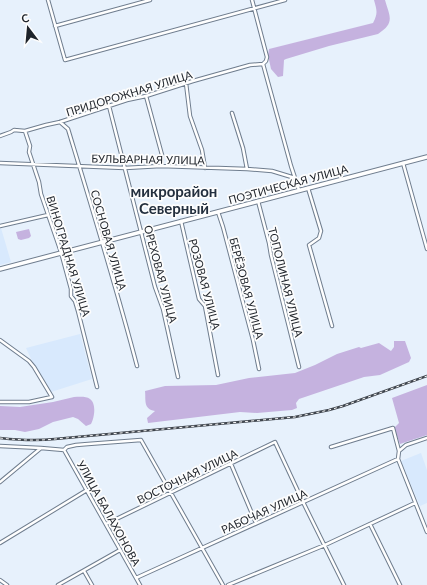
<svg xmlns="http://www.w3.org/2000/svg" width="427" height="585" viewBox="0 0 427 585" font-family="Lato,sans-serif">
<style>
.built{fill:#d8e9fd}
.green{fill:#c5b2df}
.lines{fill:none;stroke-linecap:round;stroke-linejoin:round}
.street-casing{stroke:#6f7d8e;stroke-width:4.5}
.secondary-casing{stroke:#6f7d8e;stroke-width:5.5}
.street{stroke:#fff;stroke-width:2.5}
.secondary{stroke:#fff;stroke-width:3.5}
.rail-casing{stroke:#3f454d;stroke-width:2.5}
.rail{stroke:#fdfdfd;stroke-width:1;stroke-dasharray:3;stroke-linecap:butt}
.labels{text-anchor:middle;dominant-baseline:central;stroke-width:3.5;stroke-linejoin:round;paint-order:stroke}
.street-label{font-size:11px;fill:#1e232a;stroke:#fdfdfd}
.district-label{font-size:15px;font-weight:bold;fill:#232f3e;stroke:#fdfdfd}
</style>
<rect width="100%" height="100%" fill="#e7f1fc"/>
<!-- built -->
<path class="built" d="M1,228L11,262L0,265V229Z
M80,334L92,379L51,392L44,379L33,363L26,348Z
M421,453L427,470V503L420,506L401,461Z"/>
<!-- green -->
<path class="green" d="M374,0H385C390,17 395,23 378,34L329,46L286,59L284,60L283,76L278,77L271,69L268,55L269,49L373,23C378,13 377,11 374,0Z
M29,229L31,236L29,238L21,240L18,239L16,232Z
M394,341H405L411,358L409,362L380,375L364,377L299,399L296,403L297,408L292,410L257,413L240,412L148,423L147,418L155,411C143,409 146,400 145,391L165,386L216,385L249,378L295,373L315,365L337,354L359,347L361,348L379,343L391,351L394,347Z
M427,385V435L400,444L394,428L399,423L392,398Z
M74,397C79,397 86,396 90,399C97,404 94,419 91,424L86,426L78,419L73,417L53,422L39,429L25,432L15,430H0V406L20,407L53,402Z"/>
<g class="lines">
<!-- street casing -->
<g class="street-casing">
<path id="street" d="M48,0L65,60L285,0
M252,0L267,57L266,61L263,64
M55,26L150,0
M263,64L291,166L299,190
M186,83L190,116L202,150L205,168
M146,96L162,155L161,166
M109,106L155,287L163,309L178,377
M232,113L243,148L247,169
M60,122L68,129C92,208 116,286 137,366
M25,131L30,146L29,152L39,182L41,194L61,252L71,289V296L75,301L78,311L97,387
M0,136L11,132L14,130L25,131L46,125L60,122L127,100L146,96L193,81L250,65L263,64
M0,163L125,168L161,166L247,169L272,171L295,178
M403,163L427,249
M308,188L321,231L319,238L309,245L332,326
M258,201L269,243L271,255L299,367
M218,212L223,227L253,340L259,369
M181,221L199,299L205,306L218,375
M0,226L48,215
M0,340L29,361L34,367L52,397L29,402H0
M427,438L406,445L399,451L398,459L427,532
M0,446L41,448
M331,447L393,428L399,451
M64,450L140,585
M231,464L256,523
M0,482L41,448L64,450L67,447L76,445L88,444L141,440L223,585
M106,524L275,442L303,502L344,585
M370,524L400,585
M0,543L87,490
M84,571L92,585
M136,578L398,459
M0,580L7,585
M58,585L120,550
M228,585L325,545L415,503"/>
</g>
<!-- secondary casing -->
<g class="secondary-casing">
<path id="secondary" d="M0,269L427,157"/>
</g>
<!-- street -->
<use href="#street" class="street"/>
<!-- secondary -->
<use href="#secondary" class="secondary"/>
<!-- rail casing -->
<g class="rail-casing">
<path id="rail" d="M0,438C18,440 37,441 55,439L295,417L329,410L343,406L427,376"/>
</g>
<!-- rail -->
<use href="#rail" class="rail"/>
</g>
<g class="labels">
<!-- street labels -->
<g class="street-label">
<text transform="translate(129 93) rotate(-17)">ПРИДОРОЖНАЯ УЛИЦА</text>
<text transform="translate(148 159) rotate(1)">БУЛЬВАРНАЯ УЛИЦА</text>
<text transform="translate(288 184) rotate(-15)">ПОЭТИЧЕСКАЯ УЛИЦА</text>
<text transform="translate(109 240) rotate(74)">СОСНОВАЯ УЛИЦА</text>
<text transform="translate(69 256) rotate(73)">ВИНОГРАДНАЯ УЛИЦА</text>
<text transform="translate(161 274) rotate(75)">ОРЕХОВАЯ УЛИЦА</text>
<text transform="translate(286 282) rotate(76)">ТОПОЛИНАЯ УЛИЦА</text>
<text transform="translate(205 284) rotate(75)">РОЗОВАЯ УЛИЦА</text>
<text transform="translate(247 288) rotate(75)">БЕРЁЗОВАЯ УЛИЦА</text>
<text transform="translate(187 476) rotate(-26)">ВОСТОЧНАЯ УЛИЦА</text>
<text transform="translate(264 511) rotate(-24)">РАБОЧАЯ УЛИЦА</text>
<text transform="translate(109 513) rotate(61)">УЛИЦА БАЛАХОНОВА</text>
</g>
<!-- district labels -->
<g class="district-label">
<text x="174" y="191">микрорайон<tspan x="174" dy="17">Северный</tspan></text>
</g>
</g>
<!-- north arrow -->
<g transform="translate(28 28) rotate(344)" stroke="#fdfdfd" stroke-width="3" paint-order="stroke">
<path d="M0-3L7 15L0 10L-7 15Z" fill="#1e232a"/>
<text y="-6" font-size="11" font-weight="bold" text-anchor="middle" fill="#1e232a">С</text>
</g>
</svg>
